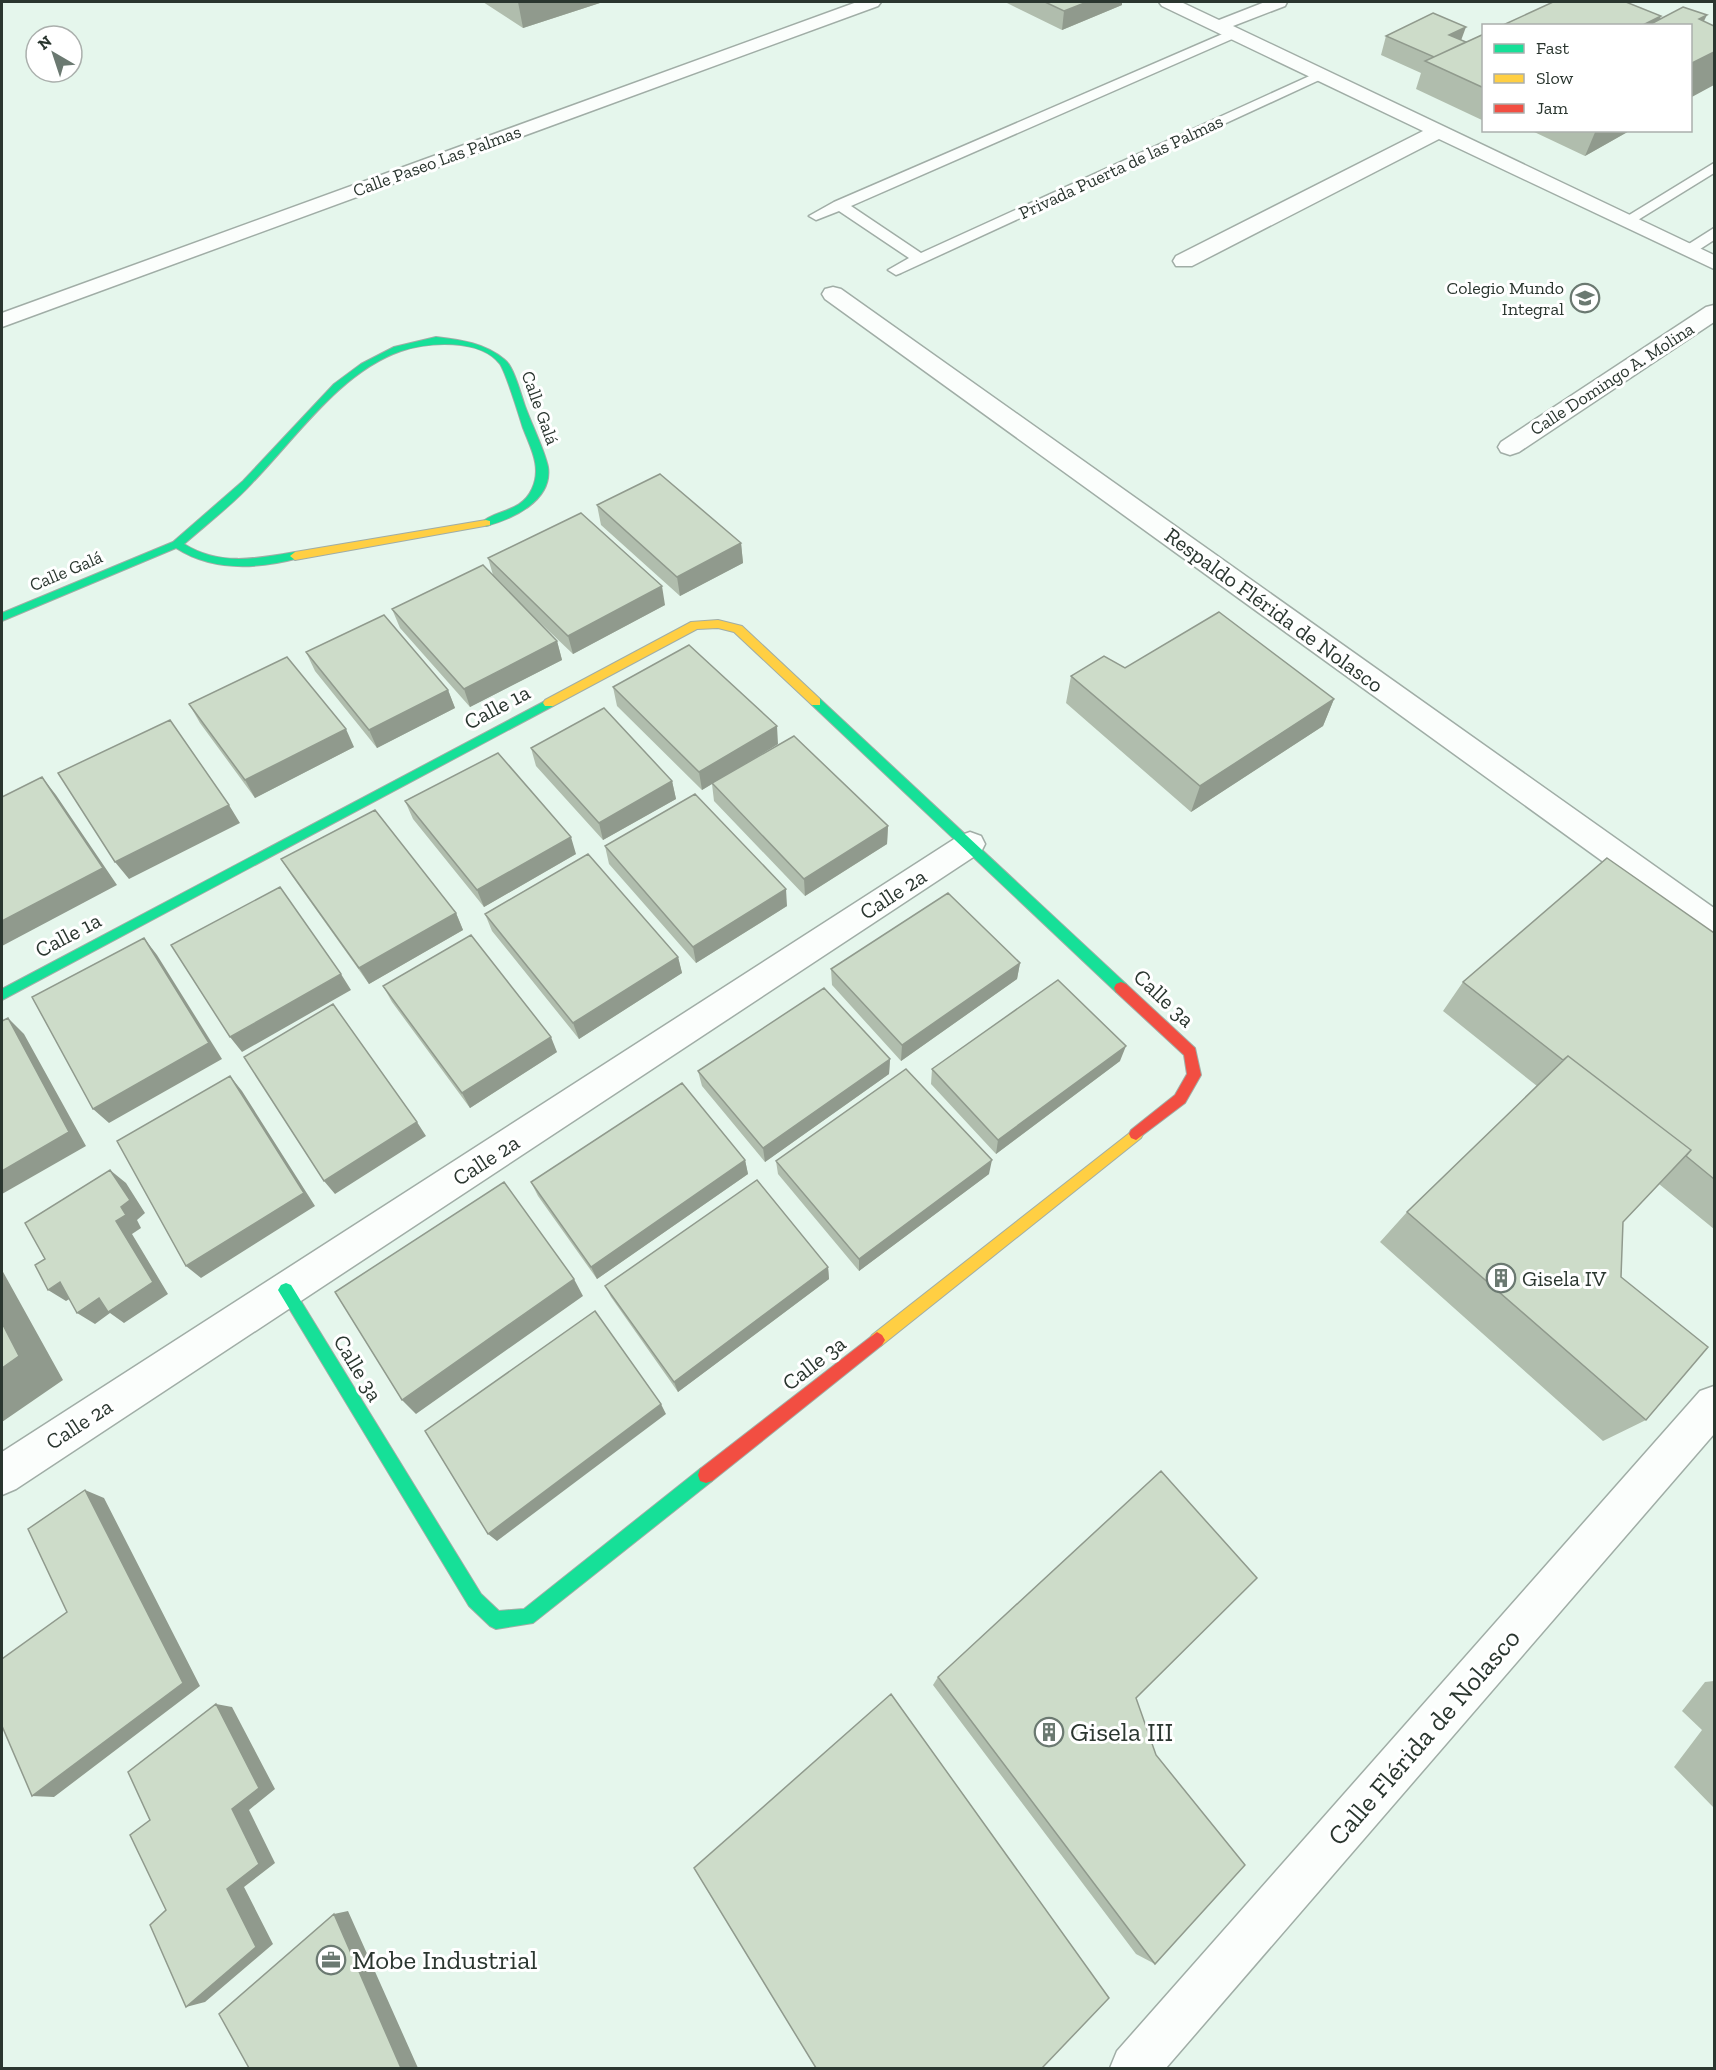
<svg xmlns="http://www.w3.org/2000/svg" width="1716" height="2070" viewBox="0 0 1716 2070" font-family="'Zilla Slab',serif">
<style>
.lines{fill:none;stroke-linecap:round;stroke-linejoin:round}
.lane-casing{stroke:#a0ada6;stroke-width:3}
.street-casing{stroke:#a0ada6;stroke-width:3}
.fast-casing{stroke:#a0ada6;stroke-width:2}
.slow-casing{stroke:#a0ada6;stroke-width:2}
.jam-casing{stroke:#a0ada6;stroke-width:2}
.lane{fill:#fbfefc;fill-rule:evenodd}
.street{fill:#fbfefc;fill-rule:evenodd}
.fast{fill:#16e098;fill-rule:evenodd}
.slow{fill:#ffcf43;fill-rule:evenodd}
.jam{fill:#f24e42;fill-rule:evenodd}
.wall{fill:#b0bdad}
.shaded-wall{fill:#909a8d}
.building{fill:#cddcc9;stroke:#909a8d;stroke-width:1.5}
.labels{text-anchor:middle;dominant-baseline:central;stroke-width:6;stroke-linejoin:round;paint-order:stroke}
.far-street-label{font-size:18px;fill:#2a362f;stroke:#fff}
.far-poi-label{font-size:18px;fill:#2a362f;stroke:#fff;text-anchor:end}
.street-label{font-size:22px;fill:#2a362f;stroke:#fff}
.poi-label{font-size:22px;fill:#2a362f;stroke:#fff;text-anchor:start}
.near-poi-label{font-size:27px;fill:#2a362f;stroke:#fff;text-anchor:start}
.near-street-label{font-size:27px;fill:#2a362f;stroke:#fff}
</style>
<rect width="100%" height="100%" fill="#e5f6ec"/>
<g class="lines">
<!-- lane casing -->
<g class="lane-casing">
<path id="lane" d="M1234,29L1239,30V36L851,206L921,253L1316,73L1321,72L1328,76L901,273L896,275L888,270L909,258L839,211L816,220L809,216L834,202Z
M1714,163V173L1633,223H1623L1621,220Z
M1714,228V240L1694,253H1684L1681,250L1684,247Z"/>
</g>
<!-- street casing -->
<g class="street-casing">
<path id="street" d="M857,2H881L878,6L2,327V313Z
M1159,2H1181L1219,20L1265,2H1287L1285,6L1233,26L1714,255V269L1439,139L1192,266H1176L1173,261L1176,256L1423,131L1162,6Z
M833,287L841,289L1714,908V938L1703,934L825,299L822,294L825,289Z
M1714,305V322L1519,452L1510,455L1501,452L1498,447L1501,442L1706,307Z
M970,832L981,836L985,844L981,852L16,1489L2,1495V1452L959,836Z
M1714,1386V1434L1166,2068H1110L1117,2051L1700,1391Z"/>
</g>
<!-- fast casing -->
<g class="fast-casing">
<path id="fast" d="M436,337C461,340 485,343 505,360C514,367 521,395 525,406C531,423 545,451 548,467C553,501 512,519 486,526L481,523C496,509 521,513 532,489C542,467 531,449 523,428C519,415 506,373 500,364C480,338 428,342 401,351C340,372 296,438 252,483C232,505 207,524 184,544C219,566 256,559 295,552L300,556L299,558C258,569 213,572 176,548L2,621V613L173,542L243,481L334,384L361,364L394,347Z
M816,698L820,699L1126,984L1128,988L1126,992H1116L812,705L810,702Z
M549,699L555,703L553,706L2,1000V989Z
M286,1283L291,1285L481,1594L499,1611L524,1609L700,1469L706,1467L712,1469L714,1475L712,1481L533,1623L496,1629L490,1626L469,1606L281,1295L278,1290L281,1285Z"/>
</g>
<!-- slow casing -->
<g class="slow-casing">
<path id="slow" d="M486,520L490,521V525L295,560L290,556L295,552Z
M718,620L742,626L820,699V705H812L734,632L718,628L697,629L553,706H545L543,703L545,700L691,622Z
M1136,1128L1141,1130L1143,1134L1141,1138L882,1345L877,1348L872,1345L869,1340L872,1335Z"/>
</g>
<!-- jam casing -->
<g class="jam-casing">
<path id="jam" d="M1121,982L1126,984L1195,1048L1201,1075L1185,1103L1136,1140L1131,1138L1129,1134L1131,1130L1175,1095L1187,1074L1184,1055L1116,992L1114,988L1116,984Z
M877,1332L882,1335L885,1340L882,1345L712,1481L706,1483L700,1481L698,1475L700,1469Z"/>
</g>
<!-- lane -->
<use href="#lane" class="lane"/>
<!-- street -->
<use href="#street" class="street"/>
<!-- fast -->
<use href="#fast" class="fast"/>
<!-- slow -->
<use href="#slow" class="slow"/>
<!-- jam -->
<use href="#jam" class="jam"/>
</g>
<!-- wall -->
<path class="wall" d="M483,2H603L523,28Z
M1005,2H1122V5L1062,30Z
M1484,34V121L1416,89L1421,73L1381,55L1386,36L1461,40L1466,42Z
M1530,130H1631L1585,156Z
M597,505L741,543L743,563L680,596L601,525Z
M488,558L665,605L573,654L532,615L557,641L562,660L470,707L400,628L392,609L493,575Z
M306,652L448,690L455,708L377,748L315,671Z
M1125,668L1334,699L1323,726L1191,812L1066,703L1071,676Z
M613,687L778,744L730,773L888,826L887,844L805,896L714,801L712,784L702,790L617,706Z
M189,704L354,747L255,798L200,723Z
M531,748L672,781L676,799L603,840L536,766Z
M405,801L576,854L484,907L413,819Z
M605,846L787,906L696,963L609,864Z
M281,859L456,913L463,930L369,984L292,876Z
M485,914L678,957L682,973L579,1039L492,931Z
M1714,933V1229L1659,1184L1623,1222L1621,1277L1646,1420L1603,1441L1380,1242L1407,1212L1537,1086L1443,1011L1463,982Z
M1020,963L1017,979L901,1061L832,985L831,969Z
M383,986L557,1052L470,1108L392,1002Z
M890,1059L889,1074L765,1162L702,1086L698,1071Z
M1120,1061L996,1154L931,1084L932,1069Z
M745,1160L748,1174L597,1279L538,1196L531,1182Z
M776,1161L989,1174L859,1271L778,1174Z
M828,1267L829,1279L678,1392L611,1297L605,1286Z
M938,1677L1136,1698L1155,1964L1136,1954L933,1685Z
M1714,1681V1808L1674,1767L1702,1730L1682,1711L1705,1682Z"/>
<!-- shaded-wall -->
<path class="shaded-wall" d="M518,2H603L523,28Z
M1087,2H1122V5L1062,30L1064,11Z
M1707,15L1690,49L1699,19Z
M1661,16L1657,26H1641Z
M1466,27L1459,46L1449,35Z
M1714,52V85L1690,98V64Z
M1596,130H1631L1585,156Z
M741,543L743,563L680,596L677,577Z
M662,586L665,605L573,654L568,636Z
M557,641L562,660L470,707L464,689Z
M448,690L455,708L377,748L369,730Z
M1334,699L1323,726L1191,812L1200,786Z
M777,726L778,744L702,790L699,772Z
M346,729L354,747L255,798L245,780Z
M42,777L56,795L117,885L2,946V921Z
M672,781L676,799L603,840L599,823Z
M229,805L240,823L129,879L115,862Z
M888,826L887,844L805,896L804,879Z
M571,837L576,854L484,907L477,890Z
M786,889L787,906L696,963L693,947Z
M456,913L463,930L369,984L359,968Z
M144,938L157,955L222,1059L109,1123L93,1109Z
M678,957L682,973L579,1039L573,1023Z
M1020,963L1017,979L901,1061L902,1045Z
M341,974L351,990L242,1052L230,1037Z
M8,1018L24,1034L86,1146L2,1194V1171Z
M551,1037L557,1052L470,1108L462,1093Z
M1126,1046L1120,1061L996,1154L998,1140Z
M890,1059L889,1074L765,1162L763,1148Z
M230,1076L242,1091L315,1206L201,1278L186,1266Z
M417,1122L426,1136L335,1194L324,1181Z
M745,1160L748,1174L597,1279L591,1267Z
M992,1160L989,1174L859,1271V1259Z
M110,1170L126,1183L145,1213L137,1220L141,1228L132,1234L168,1294L124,1323L110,1313L95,1324L77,1313L116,1221L121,1207Z
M828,1267L829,1279L678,1392L674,1382Z
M2,1270L63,1380L2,1422Z
M574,1279L583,1296L416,1414L402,1400Z
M60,1282L78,1294L66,1301L48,1290Z
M661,1404L666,1414L497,1541L488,1534Z
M85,1490L104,1498L200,1686L54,1797L32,1796L183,1683Z
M216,1704L232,1707L275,1789L249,1810L275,1863L244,1887L273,1944L205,2002L186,2007L227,1889L232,1809Z
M348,1911L418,2068H401L334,1914Z"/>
<!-- building -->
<path class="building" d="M1045,2H1087L1064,11Z
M1553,2H1626L1661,16L1641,26H1501Z
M1683,7L1707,15L1699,19L1714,26V52L1690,64V26H1647Z
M1433,13L1466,27L1449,35L1466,42L1434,57L1386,36Z
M1484,34V88L1425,61Z
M660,474L741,543L677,577L597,505Z
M581,513L662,586L568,636L488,558Z
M483,565L557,641L464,689L392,609Z
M1219,612L1334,699L1200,786L1071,676L1104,656L1125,668Z
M384,615L448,690L369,730L306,652Z
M689,645L777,726L699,772L613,687Z
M287,657L346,729L245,780L189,704Z
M604,708L672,781L599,823L531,748Z
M170,720L229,805L115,862L58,773Z
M794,736L888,826L804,879L712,783Z
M498,753L571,837L477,890L405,801Z
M42,777L103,868L2,921V797Z
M695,794L786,889L693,947L605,846Z
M375,810L456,913L359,968L281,859Z
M588,854L678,957L573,1023L485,914Z
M1607,858L1714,933V1179L1686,1156L1691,1150L1568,1056L1563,1060L1463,982Z
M280,887L341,974L230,1037L171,945Z
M948,893L1020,963L902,1045L831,969Z
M471,935L551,1037L462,1093L383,986Z
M144,938L209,1043L93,1109L32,997Z
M1058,980L1126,1046L998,1140L932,1069Z
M824,988L890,1059L763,1148L698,1071Z
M333,1004L417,1122L324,1181L244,1057Z
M8,1018L69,1132L2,1171V1021Z
M1568,1056L1691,1150L1623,1222L1621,1277L1708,1347L1646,1420L1407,1212Z
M906,1069L992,1160L859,1259L776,1161Z
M230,1076L304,1193L186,1266L117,1141Z
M682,1083L745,1160L591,1267L531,1182Z
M110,1170L130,1200L121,1207L126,1215L116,1221L153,1282L108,1312L99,1298L77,1313L60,1282L48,1290L35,1265L45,1259L25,1223Z
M757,1180L828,1267L674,1382L605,1286Z
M504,1182L574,1279L402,1400L335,1292Z
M595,1311L661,1404L488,1534L425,1431Z
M2,1323L19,1356L2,1368Z
M1161,1471L1257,1578L1136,1698L1156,1755L1245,1865L1155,1964L938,1677Z
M85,1490L183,1683L32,1796L2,1726V1659L67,1612L28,1529Z
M891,1694L1109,1998L1042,2068H816L694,1868Z
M216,1704L259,1788L232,1809L259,1864L227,1889L256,1947L186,2007L150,1925L166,1910L130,1835L150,1820L128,1772Z
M334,1914L401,2068H249L219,2014Z"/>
<!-- icons -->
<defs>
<g id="school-ring" transform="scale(1.5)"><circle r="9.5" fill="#fff" stroke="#6b7971" stroke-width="1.5"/><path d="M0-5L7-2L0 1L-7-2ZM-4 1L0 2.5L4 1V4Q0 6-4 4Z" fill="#6b7971"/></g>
<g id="building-ring" transform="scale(1.5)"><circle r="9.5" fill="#fff" stroke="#6b7971" stroke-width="1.5"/><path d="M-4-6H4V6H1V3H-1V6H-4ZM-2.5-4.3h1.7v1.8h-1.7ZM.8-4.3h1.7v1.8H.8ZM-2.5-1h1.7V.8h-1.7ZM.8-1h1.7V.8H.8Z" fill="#6b7971"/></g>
<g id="office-ring" transform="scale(1.5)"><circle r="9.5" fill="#fff" stroke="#6b7971" stroke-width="1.5"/><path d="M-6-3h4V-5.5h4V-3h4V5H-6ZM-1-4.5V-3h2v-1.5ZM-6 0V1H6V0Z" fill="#6b7971"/></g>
</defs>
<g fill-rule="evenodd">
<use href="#school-ring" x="1585" y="298"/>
<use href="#building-ring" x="1501" y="1278"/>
<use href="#building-ring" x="1049" y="1732"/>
<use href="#office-ring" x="331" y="1960"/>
</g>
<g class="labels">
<!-- far-street labels -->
<g class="far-street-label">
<text transform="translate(437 161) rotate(-20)">Calle Paseo Las Palmas</text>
<text transform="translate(1121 167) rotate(-25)">Privada Puerta de las Palmas</text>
<text transform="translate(1612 379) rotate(-33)">Calle Domingo A. Molina</text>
<text transform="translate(540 408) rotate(70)">Calle Galá</text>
<text transform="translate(66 571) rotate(-23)">Calle Galá</text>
</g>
<!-- far-poi labels -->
<g class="far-poi-label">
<text x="1564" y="288">Colegio Mundo<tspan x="1564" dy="21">Integral</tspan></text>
</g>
<!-- street labels -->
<g class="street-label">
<text transform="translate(1274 610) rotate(36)">Respaldo Flérida de Nolasco</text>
<text transform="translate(497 707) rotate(-28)">Calle 1a</text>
<text transform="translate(893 894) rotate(-33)">Calle 2a</text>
<text transform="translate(68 935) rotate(-28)">Calle 1a</text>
<text transform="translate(1164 998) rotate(43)">Calle 3a</text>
<text transform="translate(486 1160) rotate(-33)">Calle 2a</text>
<text transform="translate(814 1363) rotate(-38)">Calle 3a</text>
<text transform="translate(358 1368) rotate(59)">Calle 3a</text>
<text transform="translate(79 1424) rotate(-33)">Calle 2a</text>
</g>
<!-- poi labels -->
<g class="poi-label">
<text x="1522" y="1278">Gisela IV</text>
</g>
<!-- near-poi labels -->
<g class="near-poi-label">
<text x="1070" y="1732">Gisela III</text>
<text x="352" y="1960">Mobe Industrial</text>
</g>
<!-- near-street labels -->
<g class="near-street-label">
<text transform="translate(1424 1737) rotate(-49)">Calle Flérida de Nolasco</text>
</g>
</g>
<!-- border -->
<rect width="1716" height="2070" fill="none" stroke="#2a362f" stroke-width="6"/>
<!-- legend -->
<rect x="1482" y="24" width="210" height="108" fill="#ffffff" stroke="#aaafac" stroke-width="1.5"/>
<rect x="1494" y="44" width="30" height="9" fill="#16e098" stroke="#aaafac" stroke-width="1.5"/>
<text x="1536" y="54" font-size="18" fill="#2a362f">Fast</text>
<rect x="1494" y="74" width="30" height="9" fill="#ffcf43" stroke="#aaafac" stroke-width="1.5"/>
<text x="1536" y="84" font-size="18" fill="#2a362f">Slow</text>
<rect x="1494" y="104" width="30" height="9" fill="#f24e42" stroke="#aaafac" stroke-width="1.5"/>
<text x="1536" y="114" font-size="18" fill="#2a362f">Jam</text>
<!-- north arrow -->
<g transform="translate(54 54) rotate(321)"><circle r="28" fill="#ffffff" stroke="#aaafac" stroke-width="1.5"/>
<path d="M0-4.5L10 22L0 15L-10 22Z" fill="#6b7971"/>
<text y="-9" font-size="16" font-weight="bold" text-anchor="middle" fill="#2a362f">N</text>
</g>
</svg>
